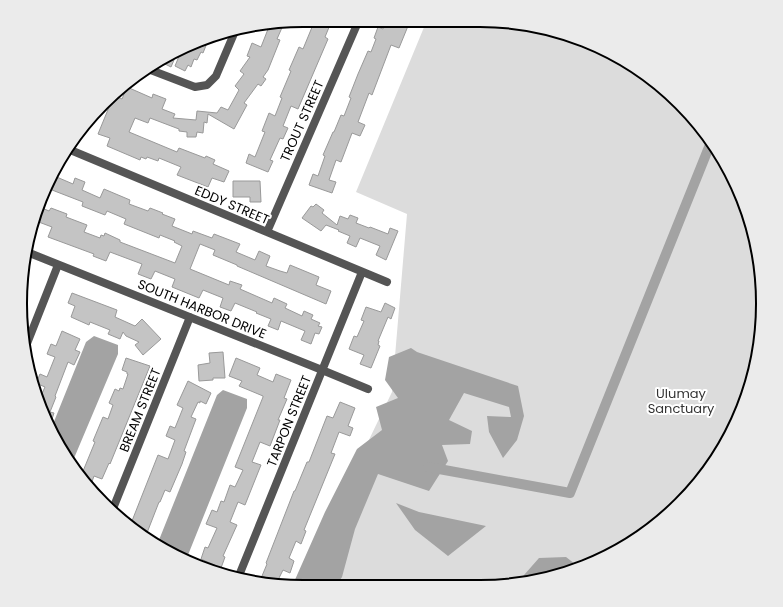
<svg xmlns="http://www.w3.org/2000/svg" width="783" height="607" viewBox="0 0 783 607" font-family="Poppins,sans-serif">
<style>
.green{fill:#dcdcdc}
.water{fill:#a3a3a3}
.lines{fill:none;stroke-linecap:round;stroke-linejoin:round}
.canal{stroke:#a3a3a3;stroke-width:10}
.building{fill:#c4c4c4;stroke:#999}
.street{stroke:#555;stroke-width:8}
.labels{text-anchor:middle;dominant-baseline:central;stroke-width:4;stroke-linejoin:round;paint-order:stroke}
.street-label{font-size:13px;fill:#000;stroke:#fff}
.park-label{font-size:13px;fill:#333;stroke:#fff}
.rim{fill:none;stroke:#000;stroke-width:2}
</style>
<rect width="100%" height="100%" fill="#fff"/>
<!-- green -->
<path class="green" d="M427,20L498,21L570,35L652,79L693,117L725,162L748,212L761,266L762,322L753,377L734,429L705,476L667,516L621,549L570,572L498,586L300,583L392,392L407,214L356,192Z"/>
<!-- water -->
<path class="water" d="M94,336L118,345V354L72,463L58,445L51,429L86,342Z
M411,348L417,352L518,386L524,416L517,440L503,458L489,432L487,416L511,417L509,407L464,393L449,420L472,431L470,444L442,445L448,461L429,491L378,474L355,529L342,577L338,583L294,582L325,512L357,449L382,430L376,407L398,398L385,380L389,357Z
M223,390L247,399V408L186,560L157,545L217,395Z
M396,503L419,512L486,526L448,556L415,530Z
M566,557L575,564L578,569L570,572L517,583L539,558Z"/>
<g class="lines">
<!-- canal -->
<path class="canal" d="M428,467L570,493L711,142"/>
</g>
<!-- building -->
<path class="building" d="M315,20H332L325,37L328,39L298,109L291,106L283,126L288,128L283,139L280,138L270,160L273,161L268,172L246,163L249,154L255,157L265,132L262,131L269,113L275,116L282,98L280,97L291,71L289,70L299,47L303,49Z
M387,20H394L408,26L399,48L391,45L372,95L369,93L358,122L365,125L360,136L352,133L341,162L336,160L329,180L336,182L332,193L309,185L313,174L318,176L325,156L323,155L333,132H334L341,115L344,116L351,98L349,97L358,74L368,51L371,52L376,39L374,38L378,27L383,29Z
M284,23L277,39L280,40L268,70L263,77L266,79L261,86L258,84L244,103L247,105L234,129L208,114L207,123L204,122L203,133L197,132L196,137H187V132L179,131V129L150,118L148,123L135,118L129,132L177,152L179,148L205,158L206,156L215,160L213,164L229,171L224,182L212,178L208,187L177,175L181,167L159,158L158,161L147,157L146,159L141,157L140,160L107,146L110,138L98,134L114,95L122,99L127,87L152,98L153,94L166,99L162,109L175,114L173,118L196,120L197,111L217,113L221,107L228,110L239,90L235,86L244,74L240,71L250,57L247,56L252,43L261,47L270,24Z
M202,41L207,43L203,53L201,52L197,60L194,59L191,67L188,65L185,71L175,66L182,49Z
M165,57L174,60L171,67L163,63Z
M52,175L73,184L75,178L85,182L82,190L100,198L104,189L130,200L129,204L148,211L150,208L163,213L162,214L175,219L172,226L192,234L193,231L212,238L214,234L240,244L236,252L255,260L259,251L270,256L266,266L280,271L287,273L290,265L319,277L316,285L331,291L326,304L237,266V265L213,255L215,250L200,244L190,269L229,285L230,281L242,285L240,289L272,303L274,298L287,304L285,308L302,316L304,311L313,315L311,319L320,323L318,326L322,327L319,334L315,333L311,344L301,340L305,331L281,321L278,330L268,326L271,319L256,313L257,312L235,303L231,311L220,307L223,298L203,290L199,298L172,287L175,279L155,271L151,279L138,274L142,264L110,252L106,261L93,256L94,254L48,237L52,227L36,221L42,208L49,211L51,208L67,214L66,217L87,225L84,232L100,238L101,235L104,236L105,233L120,240V242L175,263L182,246L174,242L175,241L160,235L159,238L124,224L126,219L107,211L105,215L82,206L83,202L52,190L54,185L49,183Z
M233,181H260L261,202H250V197H233Z
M316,204L324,210L322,213L337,225L340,216L348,219L350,215L358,218L356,223L369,228L370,227L388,234L390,228L398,231L386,260L376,255L380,246L360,238L356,247L347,243L350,236L338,231L339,230L326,225L321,231L302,218L311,206L313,207Z
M72,293L117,310L115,317L135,326L142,319L161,339L143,355L135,345L139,342L126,336L123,332L120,339L108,334L110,330L90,322L89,325L71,317L75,306L68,303Z
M385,303L395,308L391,319L388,317L378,341H379L378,345L380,346L371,368L360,364L364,355L349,349L354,336L357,337L364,321L361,320L366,307L381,312Z
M62,331L80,339L75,350L80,352L74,365L68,362L55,396L56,397L50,412L54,413L50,425L39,400L45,387L36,383L40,374L47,377L55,357L47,354L51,344L56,346Z
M223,352L225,378H213V380L199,381L198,365L210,363L209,353Z
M126,358L150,366L110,464L109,463L102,479L94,476L90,487L81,476L95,442L93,441L103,417L108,419L113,405L109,403L115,389L119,391L120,388L123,389L128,374H127V372L122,370Z
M236,358L260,368L257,375L273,382L276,374L291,380L284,398L287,399L278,420H280L270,446L260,442L252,462L261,465L245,505L238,502L230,522L237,525L223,556L225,557L221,568L201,559L205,547L208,548L217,528L206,524L212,510L217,512L221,501L224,502L230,485L235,487L243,470L235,467L263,397V396L239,386L242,381L229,376Z
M188,381L211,393L206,404L200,401V403L198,402L191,417L196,419L184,451L186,452L182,464L170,492L165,490L160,502H159L145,538L130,526L158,455L168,459L175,440L166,436L170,426L175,428L183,408L177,405Z
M340,402L355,408L348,426L353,428L350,436L339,432L331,453L335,454L304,530L306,531L301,544L296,541L289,558L294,561L290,573L283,570L277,582L262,576L267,564L266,563L294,491H295L307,462H309L327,416L333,418Z"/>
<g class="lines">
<!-- street -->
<path class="street" d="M148,69L195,87L207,85L216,76L236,29
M68,149L387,282
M267,232L359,20
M27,252L322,370L368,389
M26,346L58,265
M112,511L190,317
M238,578L362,272"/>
</g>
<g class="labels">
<!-- street labels -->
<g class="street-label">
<text transform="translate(302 121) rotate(-66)">TROUT STREET</text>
<text transform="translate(232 205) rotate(23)">EDDY STREET</text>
<text transform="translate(202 309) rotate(22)">SOUTH HARBOR DRIVE</text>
<text transform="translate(140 410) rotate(-68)">BREAM STREET</text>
<text transform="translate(289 421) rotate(-68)">TARPON STREET</text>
</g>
<!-- park labels -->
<g class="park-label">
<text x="681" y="393">Ulumay<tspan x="681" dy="15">Sanctuary</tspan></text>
</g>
</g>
<!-- crop -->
<path d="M0 0H783V607H0ZM303 27H480A276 276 0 0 1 756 303V304A276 276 0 0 1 480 580H303A276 276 0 0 1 27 304V303A276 276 0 0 1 303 27Z" fill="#ebebeb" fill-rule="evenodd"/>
<path class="rim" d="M303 27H480A276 276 0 0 1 756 303V304A276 276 0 0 1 480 580H303A276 276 0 0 1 27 304V303A276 276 0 0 1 303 27Z"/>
</svg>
